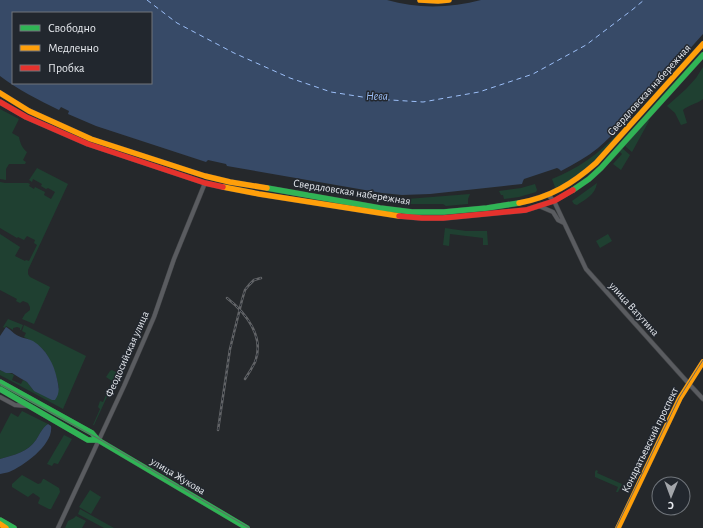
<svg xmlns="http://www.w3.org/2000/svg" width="703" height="528" viewBox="0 0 703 528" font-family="'Alegreya Sans',sans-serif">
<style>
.green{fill:#1f4031}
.water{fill:#374a67;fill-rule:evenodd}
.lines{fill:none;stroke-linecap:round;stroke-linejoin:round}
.ferry{stroke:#9cbff8;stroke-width:1;stroke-dasharray:5 4;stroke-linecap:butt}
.street-casing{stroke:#424447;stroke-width:5}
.fast-casing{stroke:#424447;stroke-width:6}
.slow-casing{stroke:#424447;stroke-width:6}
.jam-casing{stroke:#424447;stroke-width:6}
.street{stroke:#5a5c60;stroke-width:4}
.fast{stroke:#30b455;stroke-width:5.5}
.slow{stroke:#ff9f0a;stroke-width:5.5}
.jam{stroke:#e5322d;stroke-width:5.5}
.tram{stroke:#626467;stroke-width:1}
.rail-casing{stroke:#626467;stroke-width:2.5}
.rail{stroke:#22272e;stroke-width:1;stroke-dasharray:3;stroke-linecap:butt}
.labels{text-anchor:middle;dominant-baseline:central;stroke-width:3;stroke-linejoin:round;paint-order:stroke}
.street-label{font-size:11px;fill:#e6e9ee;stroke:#22272e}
.water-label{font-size:12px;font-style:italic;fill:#9cbff8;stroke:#22272e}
</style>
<rect width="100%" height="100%" fill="#25282b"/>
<!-- green -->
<path class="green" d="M703,67V99C697,104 688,105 683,110L687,123L681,125L675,113L667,106L686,89L696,78Z
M0,109L19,119L12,133L19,137C20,143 22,148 27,152L23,160L26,162L25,164H9L6,169V180L0,179Z
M648,119L649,121L632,152L626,147L625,145Z
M617,134L619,136L585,171L556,190L552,179C577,169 599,154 617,134Z
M622,148L630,155L621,170L613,164L622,154L620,152L611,162L610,161Z
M37,168L68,184L28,270V274L30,277L50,287L34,324L22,319L25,314L30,310V307L28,303L23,301L20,303L16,301L17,299L0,290V234L20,247L15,256L25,261L26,260L29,261L37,245L34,243L35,240L27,236L24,240L18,237L17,238L0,228V182L5,183H28L30,184L29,186L34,189L35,187L45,192L44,195L51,199L55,192L48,188L46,189L41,186L42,184L33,179L32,182L29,180Z
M597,183C595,195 586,199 577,205L574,204L572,201Z
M535,184L537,190L536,192L519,197L504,199L503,195H501L499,191L521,188Z
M470,194L468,199V204L446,206L443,204H406L407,199Z
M445,228L466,231H487L488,245H483V238L450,234L449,246L443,245Z
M608,234L612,241L600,248L596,241Z
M8,319L23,325L21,330H20V328L17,327L13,328V330L6,326L5,328L3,327Z
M24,325L86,356L63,409L0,375V370C5,373 10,372 14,375L12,380L21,384L23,380L27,382L34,391L59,388C57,377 52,361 45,352C40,345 32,341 24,337L26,333L22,331Z
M112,370L118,373L94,425H93L100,409L98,407L100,401L103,402L112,381L106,377L110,371Z
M22,411L48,424C42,428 40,434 36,440C28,452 14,455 0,459V434L11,413L18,417Z
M64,435L72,439L58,464L54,463L52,466L47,464Z
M596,470L598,471L597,473L622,484L618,492H616L618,487L595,477V472Z
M22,475L38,484L41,483L43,479H44L59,488L60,492L51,509H49L39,504L38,503L40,498L39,497L33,493L28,497L12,487V484Z
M90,490L101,497L91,514L79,507Z
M80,509L114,528H104L78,514Z
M76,516L86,521L82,528H65L68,521L74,518Z"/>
<!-- water -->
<path class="water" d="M0,0H387C417,9 451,8 481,0H703V34L654,89L652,88L643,98L644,100C629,116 615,134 598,148C587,157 574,164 561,171L559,169L557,168L524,179L523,181L522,184L504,186L430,194L402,195L382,193L227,166L226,164L208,160L206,162L96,126L68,114L69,111L61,107L59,110C39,100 18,90 0,76ZM13,13H151V83H13Z
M6,327C11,330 11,331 15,334C20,338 27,338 33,341C46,349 54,364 57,379C59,388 60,393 55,400H52L34,391L27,382L20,378L12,373H6L0,370V336Z
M48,424L51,426C54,444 24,466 9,472C7,473 3,473 0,474V459C14,455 28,452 36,440C40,434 42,428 48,424Z"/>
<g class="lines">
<!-- ferry -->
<path class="ferry" d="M147,0L177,23L234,53L290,78L331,92L375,99L423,102L479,92L533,74L586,45L632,10L644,0"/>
<!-- street casing -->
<g class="street-casing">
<path id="street" d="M549,196L554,201L586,269L690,385L703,399
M539,206L553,212L558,220L564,223
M0,397L15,405L28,406
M58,528L124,386L154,317L174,259L205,183"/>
</g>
<!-- fast casing -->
<g class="fast-casing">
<path id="fast" d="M267,188L380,208L412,212H444L487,208L519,203
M573,190L589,179L601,168L703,55
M0,382L92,433L98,440L247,528
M0,389L88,440H98
M0,520L14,528"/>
</g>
<!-- slow casing -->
<g class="slow-casing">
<path id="slow" d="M420,0L438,1L449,0
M0,93L29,111L91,139L205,176L230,182L267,188
M223,187L259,194L399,216
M519,203C551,197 572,184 596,163L703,44
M0,524L6,528
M618,528L680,398L703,362"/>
</g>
<!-- jam casing -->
<g class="jam-casing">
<path id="jam" d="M0,102L26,117L88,144L205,183L223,187
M399,216L422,218H443L526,210L554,201L573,190"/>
</g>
<!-- street -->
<use href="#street" class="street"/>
<!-- fast -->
<use href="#fast" class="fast"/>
<!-- slow -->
<use href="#slow" class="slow"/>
<!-- jam -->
<use href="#jam" class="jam"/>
<!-- tram -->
<path class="tram" d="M0,384L99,439L249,528
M616,528L679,398L703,360"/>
<!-- rail casing -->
<g class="rail-casing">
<path id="rail" d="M227,298C246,313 265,337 255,362C252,368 249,373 245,379
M218,430L230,349L242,300L245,290L249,285L254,280L261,278"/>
</g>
<!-- rail -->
<use href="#rail" class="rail"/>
</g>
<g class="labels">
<!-- street labels -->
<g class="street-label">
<text transform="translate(649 90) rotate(-48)">Свердловская набережная</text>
<text transform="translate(352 192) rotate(9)">Свердловская набережная</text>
<text transform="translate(634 309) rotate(48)">улица Ватутина</text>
<text transform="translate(127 354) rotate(-66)">Феодосийская улица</text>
<text transform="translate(650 440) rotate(-64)">Кондратьевский проспект</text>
<text transform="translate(178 476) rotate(31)">улица Жукова</text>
</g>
<!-- water labels -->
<g class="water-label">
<text x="377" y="96">Нева</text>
</g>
</g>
<!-- legend -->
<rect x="12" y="12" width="140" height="72" fill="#22272e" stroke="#70757b"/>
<rect x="20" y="25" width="20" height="6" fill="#30b455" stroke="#70757b"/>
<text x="48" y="32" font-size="12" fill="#e6e9ee">Свободно</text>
<rect x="20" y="45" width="20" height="6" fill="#ff9f0a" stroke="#70757b"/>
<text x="48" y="52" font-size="12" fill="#e6e9ee">Медленно</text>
<rect x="20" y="65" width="20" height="6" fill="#e5322d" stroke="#70757b"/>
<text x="48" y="72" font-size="12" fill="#e6e9ee">Пробка</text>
<!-- north arrow -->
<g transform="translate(671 496) rotate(181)"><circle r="19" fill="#22272e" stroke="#70757b"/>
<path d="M0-3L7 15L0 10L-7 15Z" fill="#a2a5aa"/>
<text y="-6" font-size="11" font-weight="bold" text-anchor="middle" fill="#e6e9ee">С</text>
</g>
</svg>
